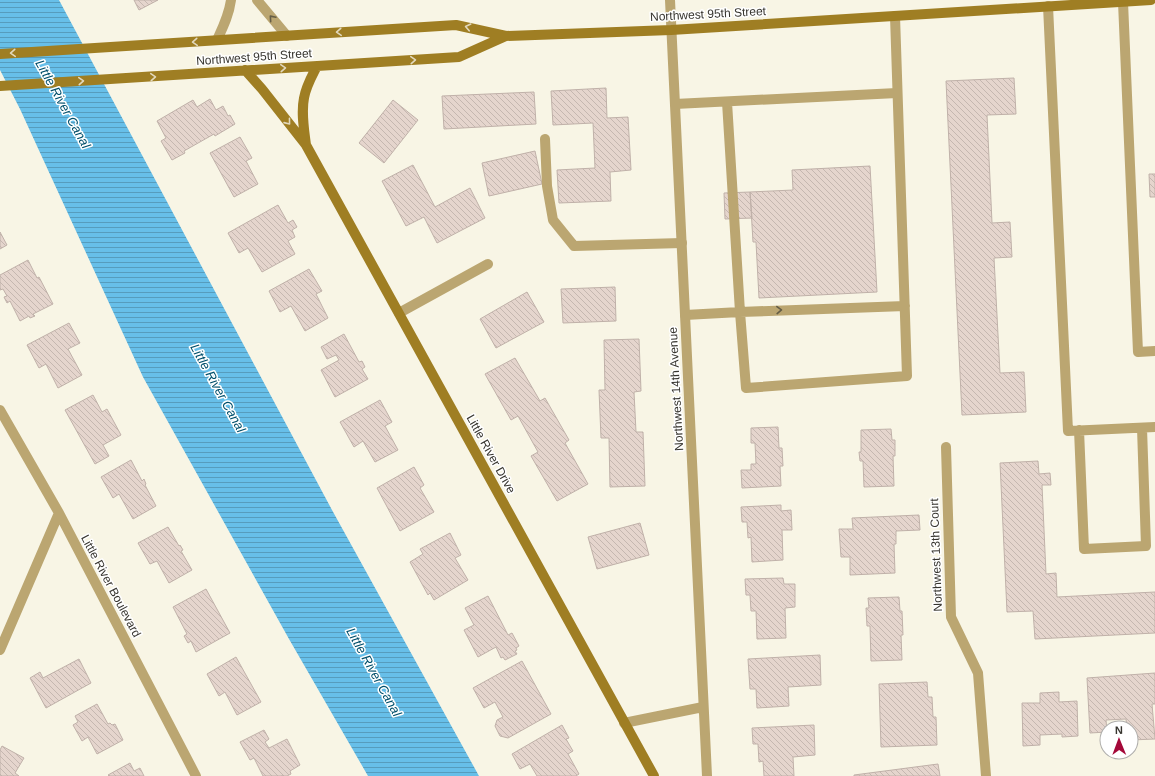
<svg xmlns="http://www.w3.org/2000/svg" width="1155" height="776" viewBox="0 0 1155 776" font-family="Arial,sans-serif">
<style>
.water{fill:url(#water-rules)}
.building{fill:url(#building-back-hatch);stroke:#c0b1a9}
.lines{fill:none;stroke-linecap:round;stroke-linejoin:round}
.lane{stroke:#bba671;stroke-width:10}
.street{stroke:#bba671;stroke-width:10}
.secondary{stroke:#9f7e23;stroke-width:10}
.oneway{stroke:#655d46}
.oneway2{stroke:#e2d8bd}
.labels{text-anchor:middle;dominant-baseline:central;stroke-width:3;stroke-linejoin:round;paint-order:stroke}
.street-label{font-size:12px;fill:#37352f;stroke:#fff}
.water-label{font-size:13px;font-style:italic;fill:#014f6b;stroke:#fff}
</style>
<defs>
<pattern id="water-rules" width="6" height="5" patternUnits="userSpaceOnUse"><rect width="6" height="5" fill="#67bfe9"/><path d="M0 2.5h6" fill="none" stroke="#569cbd"/></pattern>
<pattern id="building-back-hatch" width="6" height="6" patternUnits="userSpaceOnUse"><rect width="6" height="6" fill="#e5d5cd"/><path d="M-1 5l2 2M0 0l6 6M5-1l2 2" fill="none" stroke="#c5b7b0"/></pattern>
</defs>
<rect width="100%" height="100%" fill="#f8f5e5"/>
<!-- water -->
<path class="water" d="M0,0H59L332,510L479,776H368L289,639L143,377L20,109L0,70Z"/>
<!-- building -->
<path class="building" d="M134,0H158L139,10Z
M1014,78L1016,114L987,115L992,223L1010,222L1012,257L994,258L1000,373L1024,372L1026,412L962,415L946,81Z
M606,88L607,118L628,117L631,170L610,172L611,201L559,203L557,170L595,168L593,123L553,125L551,91Z
M534,92L536,124L444,129L442,96Z
M210,99L216,110L223,106L228,116L230,115L235,124L215,136L214,134L184,151L185,153L172,160L161,141L166,138L157,121L193,100L197,107Z
M393,100L418,120L384,163L359,143Z
M240,137L252,158L246,161L258,184L234,197L210,153Z
M535,151L542,184L489,196L482,163Z
M413,165L435,207L470,188L485,218L437,243L424,217L406,226L382,181Z
M870,166L877,292L759,298L756,242H753L750,192L793,190L792,170Z
M1149,174H1155V197H1150Z
M750,192L752,218L725,219L724,193Z
M278,205L288,223L293,220L297,227L292,230L295,237L288,241L295,254L262,272L248,248L239,253L228,233Z
M0,232L7,245L0,249Z
M28,260L37,278L39,277L53,304L33,314L35,316L30,318L29,316L20,321L10,301L7,303L4,297L7,296L3,289L0,290V275Z
M309,269L322,291L316,294L328,318L305,331L291,306L280,312L269,291Z
M615,287L616,321L563,323L561,289Z
M527,292L544,322L496,348L480,319Z
M69,323L80,343L68,349L82,375L58,388L46,364L39,368L27,345Z
M344,334L359,362L362,361L365,367L362,369L368,379L335,397L321,370L339,360L336,355L327,359L321,347Z
M639,339L641,391L634,392L636,432H643L645,486L610,487L609,438H601L599,390H605L604,340Z
M515,358L540,401L545,398L569,440L565,443L588,484L557,501L531,456L538,452L518,416L511,420L485,374Z
M93,395L102,412L107,409L121,435L103,445L109,456L95,464L65,410Z
M380,400L392,422L385,426L398,450L375,462L363,441L354,447L340,422Z
M778,427L779,448H782L783,466H780L781,486L742,488L741,470H751V464H756L755,443H751V428Z
M891,429L892,440H895V456H893L894,486L864,487L863,461H860L859,452H861V430Z
M131,460L142,481L144,479L146,484L145,485L156,506L133,519L119,494L113,498L101,477Z
M1038,461L1039,474L1050,473L1051,485H1042L1046,574L1056,573L1057,597L1155,592V633L1035,639L1033,611L1007,612L1000,463Z
M414,467L424,485L420,488L434,512L400,531L377,488Z
M781,505V511L791,510L792,530H782L783,560L752,562L751,537L748,538L747,522H742L741,507Z
M919,515L920,530L896,531V544H894L895,573L850,575V557H841L839,529H853L852,518Z
M640,523L649,555L597,569L588,537Z
M168,527L179,546L180,545L183,550L181,551L192,570L169,583L157,561L150,564L138,543Z
M450,533L461,555L455,558L468,580L434,600L430,593L428,595L410,562L423,554L420,549Z
M783,578L784,584H795V607L785,608L786,638L757,639L756,611H751L750,595H746L745,579Z
M206,589L230,633L196,652L191,641L188,643L184,636L187,634L173,607Z
M488,596L508,635L512,633L519,646L516,648L517,650L515,651L517,654L505,660L503,657L501,658L496,647L478,657L464,630L474,625L465,608Z
M899,597L900,611H902L903,635H901L902,660L871,661L870,626H867L866,608H869L868,598Z
M820,655L821,685L788,687L789,706L757,708L756,689H750L748,659Z
M236,657L261,702L237,715L225,692L219,696L207,674Z
M79,659L91,683L46,708L30,678L40,672L43,678Z
M522,661L551,714L508,738L500,736L495,726L497,720L503,717L495,702L484,708L473,688Z
M1155,673V704H1152L1155,739L1131,740V728H1127L1126,719L1106,720L1107,732L1090,733L1087,678Z
M927,682L928,697H932L933,717H936L937,745L881,747L879,684Z
M1059,692V702L1077,701L1078,736L1062,737V734L1040,735V745L1023,746L1022,703H1040V693Z
M97,704L108,724L110,723L112,725L115,724L123,740L97,754L88,737L82,741L73,725L78,722L75,716Z
M562,725L569,738L566,739L573,751L568,754L579,774L576,776H537L530,764L520,769L512,754Z
M814,725L815,755L793,757L794,776H764L763,761L759,762L758,744H753L752,728Z
M264,730L269,739L265,742L269,748L287,739L300,765L290,771L291,774L287,776H283V775L281,776H263L254,758L250,760L240,742Z
M2,746L24,758L15,773L19,776H0V750Z
M130,763L134,771L140,768L144,776H109L108,775Z
M938,764L940,776H854V775Z"/>
<g class="lines">
<!-- lane -->
<path class="lane" d="M1123,2L1138,352L1155,351
M1048,6L1068,431L1155,427
M727,102L740,312L905,306
M675,104L897,93
M545,139L547,186L553,220L574,246L682,243
M399,313L488,264
M685,315L740,312L746,388L907,376L895,16
M1079,430L1084,549L1146,546L1142,428"/>
<!-- street -->
<path class="street" d="M257,0L287,36
M670,0L707,776
M217,40C223,27 229,15 231,0
M0,410L59,513L196,776
M946,447L951,617L978,673L986,776
M0,650L59,513
M624,723L703,707"/>
<!-- secondary -->
<path class="secondary" d="M0,54L456,25L506,36L671,30L1151,0
M245,70L262,89L306,145L654,776
M0,86L459,57L506,36
M306,145C304,129 301,113 304,98C306,86 312,76 317,66"/>
</g>
<!-- one-way arrows -->
<defs><path id="oneway-chevron" d="M-2-3.5L2.5 0L-2 3.5" fill="none" stroke-width="1.6" stroke-linecap="round" stroke-linejoin="round"/></defs>
<g class="oneway">
<use href="#oneway-chevron" transform="translate(272 18) rotate(-131)"/>
<use href="#oneway-chevron" transform="translate(779 310) rotate(-2)"/>
</g>
<g class="oneway2">
<use href="#oneway-chevron" transform="translate(468 27) rotate(-167)"/>
<use href="#oneway-chevron" transform="translate(339 32) rotate(176)"/>
<use href="#oneway-chevron" transform="translate(195 42) rotate(176)"/>
<use href="#oneway-chevron" transform="translate(13 53) rotate(176)"/>
<use href="#oneway-chevron" transform="translate(413 60) rotate(-4)"/>
<use href="#oneway-chevron" transform="translate(283 68) rotate(-4)"/>
<use href="#oneway-chevron" transform="translate(153 77) rotate(-4)"/>
<use href="#oneway-chevron" transform="translate(81 81) rotate(-4)"/>
<use href="#oneway-chevron" transform="translate(288 122) rotate(51)"/>
</g>
<g class="labels">
<!-- street labels -->
<g class="street-label">
<text transform="translate(708 14) rotate(-3)">Northwest 95th Street</text>
<text transform="translate(254 57) rotate(-4)">Northwest 95th Street</text>
<text transform="translate(676 389) rotate(-93)">Northwest 14th Avenue</text>
<text transform="translate(491 454) rotate(61)">Little River Drive</text>
<text transform="translate(936 555) rotate(-92)">Northwest 13th Court</text>
<text transform="translate(111 586) rotate(62)">Little River Boulevard</text>
</g>
<!-- water labels -->
<g class="water-label">
<text transform="translate(63 104) rotate(61)">Little River Canal</text>
<text transform="translate(218 388) rotate(61)">Little River Canal</text>
<text transform="translate(374 672) rotate(61)">Little River Canal</text>
</g>
</g>
<!-- north arrow -->
<g transform="translate(1119 740) rotate(359)"><circle r="19" fill="#ffffff" stroke="#afaeac"/>
<path d="M0-3L7 15L0 10L-7 15Z" fill="#a40839"/>
<text y="-6" font-size="11" font-weight="bold" text-anchor="middle" fill="#37352f">N</text>
</g>
</svg>
